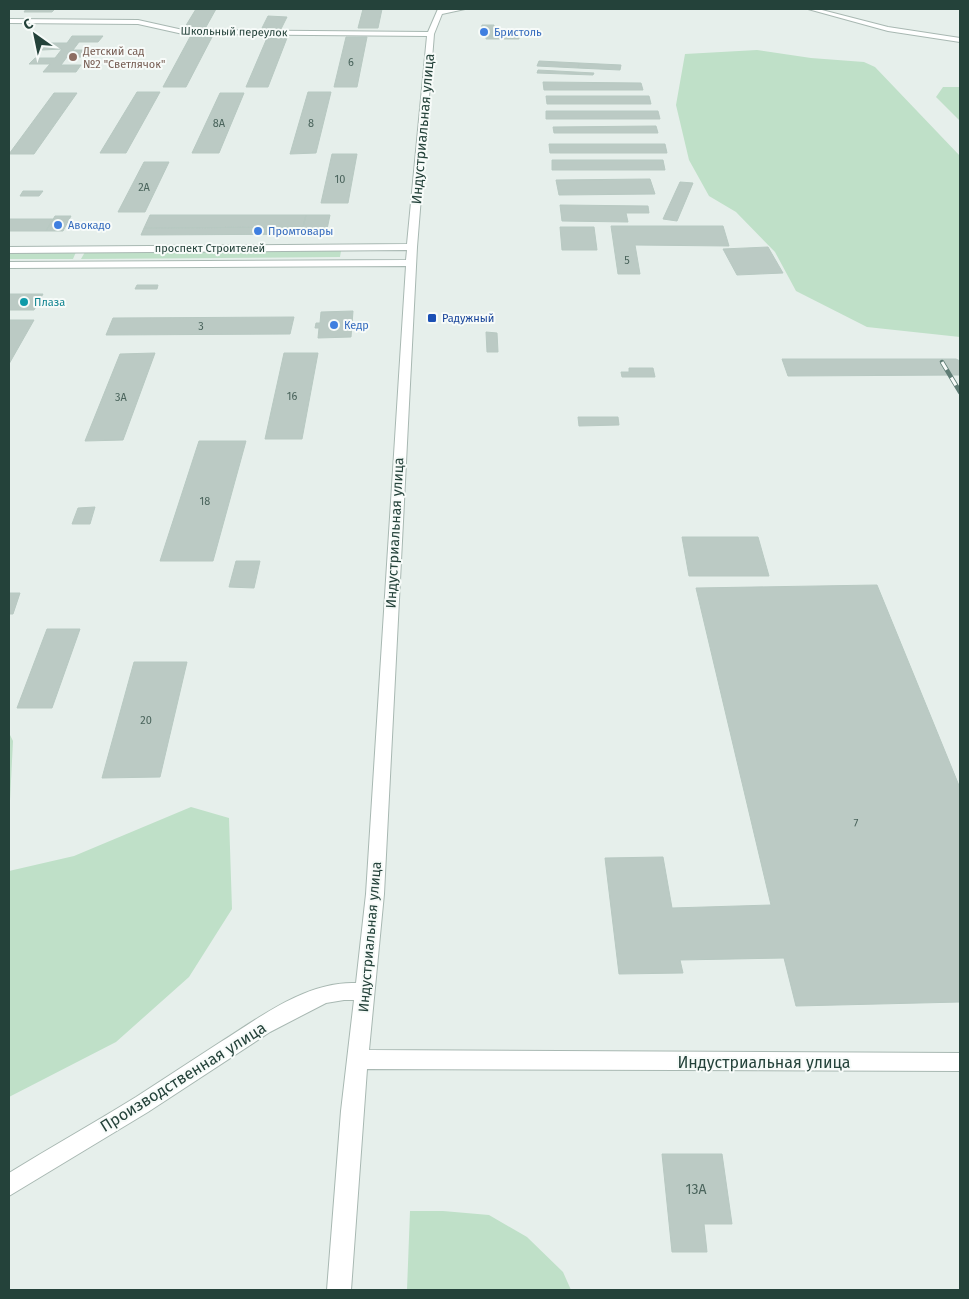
<svg xmlns="http://www.w3.org/2000/svg" width="969" height="1299" viewBox="0 0 969 1299" font-family="'Fira Sans',sans-serif">
<style>
.green{fill:#bfe0c8}
.building{fill:#bbcac4;stroke:#b8c9c2}
.lines{fill:none;stroke-linecap:round;stroke-linejoin:round}
.minor-casing{stroke:#a8b8b2;stroke-width:2}
.minor{fill:#fff;fill-rule:evenodd}
.rail-casing{stroke:#5f7d75;stroke-width:4.5}
.rail{stroke:#f7fbf9;stroke-width:3;stroke-dasharray:9;stroke-linecap:butt}
.shop-dot{fill:#3f7fe0;stroke:#f7fbf9;stroke-width:2}
.education-dot{fill:#8d6e63;stroke:#f7fbf9;stroke-width:2}
.culture-dot{fill:#0f9aa8;stroke:#f7fbf9;stroke-width:2}
.transit-dot{fill:#1a4fb4;stroke:#f7fbf9;stroke-width:2}
.labels{text-anchor:middle;dominant-baseline:central;stroke-width:4;stroke-linejoin:round;paint-order:stroke}
.far-street-label{font-size:11px;fill:#24423a;stroke:#f7fbf9}
.far-shop-label{font-size:11px;fill:#366cbe;stroke:#f7fbf9;text-anchor:start}
.far-education-label{font-size:11px;fill:#785e54;stroke:#f7fbf9;text-anchor:start}
.number-label{font-size:11px;fill:#4a645c}
.far-culture-label{font-size:11px;fill:#0d838f;stroke:#f7fbf9;text-anchor:start}
.far-transit-label{font-size:11px;fill:#164399;stroke:#f7fbf9;text-anchor:start}
.street-label{font-size:14px;fill:#24423a;stroke:#f7fbf9}
.near-number-label{font-size:14px;fill:#4a645c}
.near-street-label{font-size:16px;fill:#24423a;stroke:#f7fbf9}
</style>
<rect width="100%" height="100%" fill="#e6efeb"/>
<!-- green -->
<path class="green" d="M757,50L811,58L864,62L875,67L960,156V337L867,327L796,291L775,252L736,212L709,196L689,160L676,105L685,54Z
M943,87H960V121L936,97Z
M341,251L340,257L81,259L85,252Z
M76,252L73,259H9V253Z
M9,733L13,741L9,821Z
M191,807L229,818L232,909L189,977L116,1042L9,1097V871L74,856Z
M410,1211H443L489,1215L527,1237L563,1272L571,1290H407Z"/>
<!-- building -->
<path class="building" d="M26,9H55L52,12H24Z
M196,9H216L206,27H185Z
M363,9H382L378,28H358Z
M268,16L287,17L281,29L262,28Z
M482,25H494L493,36L480,35Z
M507,35H519V39H486V36Z
M72,36H103L98,42H79L73,50H91L86,57H67L61,65H81L76,72H43L50,64H29L35,58H55L62,49L42,50L47,43H67Z
M190,37H212L186,87H163Z
M346,37H367L357,87H334Z
M267,38H287L268,87H246Z
M539,61L579,63L578,68L537,66Z
M579,63L621,65L620,70L578,68Z
M538,70L594,73L593,75L537,73Z
M543,82L641,83L643,90H544Z
M137,92H160L126,153H100Z
M308,92H331L316,153L290,154Z
M54,93H77L34,154H9Z
M220,93H244L219,153H192Z
M546,96H649L651,104H547Z
M546,111H658L660,119H546Z
M656,126L658,133H554L553,127Z
M549,144H665L667,153H550Z
M332,154H357L348,203H321Z
M552,160H663L665,170H552Z
M144,162H169L145,212H118Z
M650,179L655,194L559,195L556,180Z
M680,182L693,183L677,221L663,219Z
M23,191H43L39,196H20Z
M560,205L648,206L649,213H626L628,222L562,221Z
M150,215H306L303,227L144,228Z
M306,215H330L326,234L141,235L144,228L303,227Z
M55,216H71L63,231H46Z
M9,219H53L46,231H9Z
M611,226H723L729,246L635,245L640,274H618Z
M560,227H594L597,250H562Z
M768,247L783,273L737,275L723,249Z
M137,285H158L157,289H135Z
M9,294H43L34,310H9Z
M353,311L351,337L318,338L319,328H315L316,323H320L321,312Z
M294,317L290,334L106,335L113,318Z
M9,320H34L9,364Z
M486,332L497,333L498,352H487Z
M155,353L123,440L85,441L120,354Z
M284,353H318L302,439H265Z
M782,359H956L960,361V375L788,376Z
M629,368H653L655,377H622L621,372H629Z
M578,417H618L619,425L579,426Z
M199,441H246L213,561H160Z
M95,507L90,524H72L78,508Z
M682,537H758L769,576H689Z
M236,561H260L254,588L229,587Z
M877,585L960,788V1002L796,1006L784,958L680,960L683,973L619,974L605,858L663,857L672,908L771,905L696,588Z
M9,593H20L13,614H9Z
M47,629H80L52,708H17Z
M134,662H187L160,777L102,778Z
M662,1154H722L732,1224H704L707,1252H672Z"/>
<g class="lines">
<!-- minor casing -->
<g class="minor-casing">
<path id="minor" d="M438,9H465L442,14L434,34L417,247L384,894L369,1050L960,1053V1071L367,1069L351,1290H327L341,1111L354,1000H344L326,1003L270,1032L148,1112L9,1196V1173C51,1147 94,1123 136,1097C164,1079 191,1061 219,1043C259,1018 306,981 356,983L366,894L406,266L9,268V262L406,260L407,250L9,253V247L407,244L427,36L183,34L138,24L9,23V19L138,20L183,30L428,32Z
M808,9H818L888,27L960,38V42L888,31Z"/>
</g>
<!-- minor -->
<use href="#minor" class="minor"/>
<!-- rail casing -->
<g class="rail-casing">
<path id="rail" d="M942,362L960,392"/>
</g>
<!-- rail -->
<use href="#rail" class="rail"/>
</g>
<!-- markers -->
<g class="shop-dot">
<circle cx="484" cy="32" r="5"/>
<circle cx="58" cy="225" r="5"/>
<circle cx="258" cy="231" r="5"/>
<circle cx="334" cy="325" r="5"/>
</g>
<circle class="education-dot" cx="73" cy="57" r="5"/>
<circle class="culture-dot" cx="24" cy="302" r="5"/>
<rect class="transit-dot" x="427" y="313" width="10" height="10" rx="2.5"/>
<g class="labels">
<!-- far-street labels -->
<g class="far-street-label">
<text transform="translate(234 32) rotate(1)">Школьный переулок</text>
<text x="210" y="248">проспект Строителей</text>
</g>
<!-- far-shop labels -->
<g class="far-shop-label">
<text x="494" y="32">Бристоль</text>
<text x="68" y="225">Авокадо</text>
<text x="268" y="231">Промтовары</text>
<text x="344" y="325">Кедр</text>
</g>
<!-- far-education labels -->
<g class="far-education-label">
<text x="83" y="51">Детский сад<tspan x="83" dy="13">№2 "Светлячок"</tspan></text>
</g>
<!-- number labels -->
<g class="number-label">
<text x="351" y="62">6</text>
<text x="219" y="123">8А</text>
<text x="311" y="123">8</text>
<text x="340" y="179">10</text>
<text x="144" y="187">2А</text>
<text x="627" y="260">5</text>
<text x="201" y="326">3</text>
<text x="292" y="396">16</text>
<text x="121" y="397">3А</text>
<text x="205" y="501">18</text>
<text x="146" y="720">20</text>
<text x="856" y="823">7</text>
</g>
<!-- far-culture labels -->
<g class="far-culture-label">
<text x="34" y="302">Плаза</text>
</g>
<!-- far-transit labels -->
<g class="far-transit-label">
<text x="442" y="318">Радужный</text>
</g>
<!-- street labels -->
<g class="street-label">
<text transform="translate(423 129) rotate(-85)">Индустриальная улица</text>
<text transform="translate(395 533) rotate(-87)">Индустриальная улица</text>
<text transform="translate(370 937) rotate(-85)">Индустриальная улица</text>
</g>
<!-- near-number labels -->
<g class="near-number-label">
<text x="696" y="1189">13А</text>
</g>
<!-- near-street labels -->
<g class="near-street-label">
<text x="764" y="1062">Индустриальная улица</text>
<text transform="translate(183 1077) rotate(-32)">Производственная улица</text>
</g>
</g>
<!-- border -->
<rect width="969" height="1299" fill="none" stroke="#24423a" stroke-width="20"/>
<!-- north arrow -->
<g transform="translate(35 35) rotate(327)" stroke="#f7fbf9" stroke-width="4" paint-order="stroke">
<path d="M0-4L9 19L0 12L-9 19Z" fill="#24423a"/>
<text y="-8" font-size="14" font-weight="bold" text-anchor="middle" fill="#24423a">С</text>
</g>
</svg>
